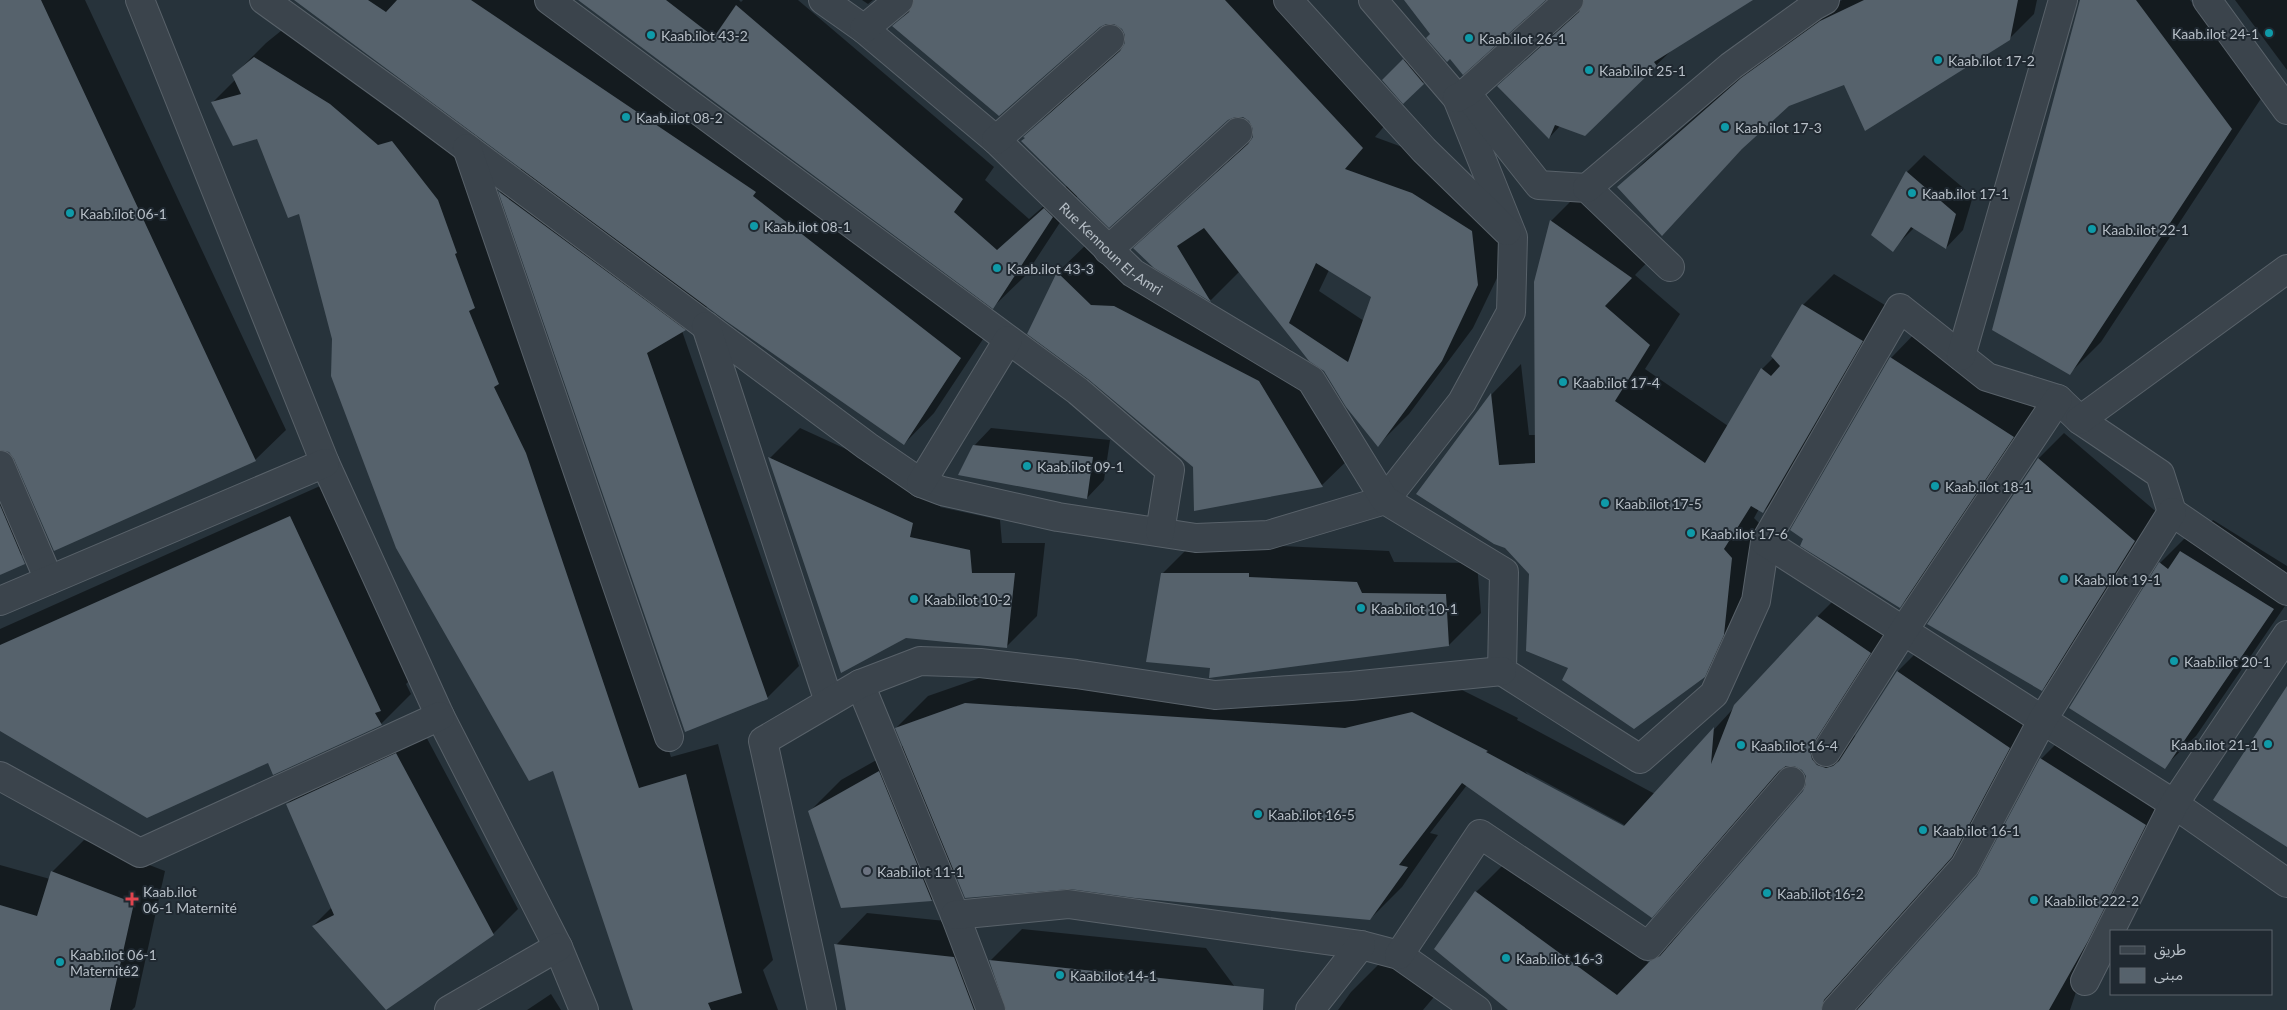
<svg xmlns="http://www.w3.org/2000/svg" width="2287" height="1010" viewBox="0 0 2287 1010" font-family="Lato,'Noto Sans Arabic',sans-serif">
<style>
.shadow{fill:#0007;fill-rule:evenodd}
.building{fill:#56626c;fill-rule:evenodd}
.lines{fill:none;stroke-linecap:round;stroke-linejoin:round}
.minor-casing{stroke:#59626a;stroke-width:30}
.minor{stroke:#3b444c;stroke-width:28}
.culture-dot{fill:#0f9aa8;stroke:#202931;stroke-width:2}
.worship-dot{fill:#6b7280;stroke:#202931;stroke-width:2}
.health-dot{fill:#e0444e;stroke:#202931;stroke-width:2}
.labels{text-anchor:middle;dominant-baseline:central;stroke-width:4;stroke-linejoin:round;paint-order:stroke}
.poi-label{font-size:14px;fill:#b7bfc7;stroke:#202931;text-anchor:start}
.street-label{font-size:14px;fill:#b7bfc7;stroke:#202931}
</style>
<rect width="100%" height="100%" fill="#27333b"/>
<!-- shadow -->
<path class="shadow" d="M0,0H85L286,430L255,460L0,419Z
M296,0H547L991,327L934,413L904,444L708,306L682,331L799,666L767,698L685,731L500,191L522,168Z
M579,0H739L741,2L743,0H798L994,167L985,180L1029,219L1068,185L1025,137L1056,106L1126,44L1127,36L1122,27L1116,23L894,26L915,5V0H1285L1393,116L1375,137L1443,162L1509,253L1473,328L1409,414L1378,445L1325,371L1240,271L1211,300L1155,266L1135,248L1254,137L1255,129L1251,121L1244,116L1235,115L1078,195L1025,276L993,307ZM1329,270L1373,297L1364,321L1319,291Z
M862,0H873L868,4Z
M1585,0H1739L1675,47L1584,135L1560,126L1549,138L1498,86L1585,5Z
M1842,0H2037L2034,14L2009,39L1844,83L1788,105L1755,135L1662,234L1619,187L1644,162L1767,53Z
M2082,0H2190L2262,97L2101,342L2070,373Z
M2235,0H2287V70Z
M287,26L361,72L469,168L558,421L671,757L718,744L773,960L763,970L778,1010H634L554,769L333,339L300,213L257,138L213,102L236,79L234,75L266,43Z
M1413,52L1432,74L1403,102L1383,80Z
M1924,155L1973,196L1963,230L1946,248L1914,228L1892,250L1907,172Z
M1582,190L1662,247L1635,275L1680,314L1645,369L1728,426L1762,369L1774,357L1803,305L1834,274L1893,310L1794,481L1763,512L1759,509L1754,518L1762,526L1735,644L1704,676L1570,668L1530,573L1506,547L1418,493L1492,394L1521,364L1529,435H1536L1551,221Z
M1090,241L1146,275L1291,350L1354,454L1322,485L1195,510V466L1089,378L1028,333L1058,272Z
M1922,326L2045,405L1931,575L1899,607L1891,358Z
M800,428L942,493L940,507L1000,520L1002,543H1045L1037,616L1006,647L906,636L842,671L770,458Z
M991,428L1110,440L1104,480L1087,498L974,446Z
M2064,433L2160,515L2067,664L2042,690L1928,624L2039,458Z
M0,462L36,541L0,575Z
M320,486L411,679L406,684L411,694L381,724L269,761L0,729V629Z
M2213,520L2287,566V603L2196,736L2164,767L2070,707L2160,563L2192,531L2197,535Z
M1194,542H1281V546L1389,551L1394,562L1477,563L1481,613L1449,645L1212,667L1162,574Z
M1849,585L1902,621L1849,733L1856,736L1898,671L1929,640L2041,716L1984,824L1856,967L1852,975L1866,994L1874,993L1978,877L2041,759L2073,727L2177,793L2081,977L2070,1010H1510L1436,949L1476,892L1508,860L1649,963L1683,930L1804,792L1808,784L1807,775L1802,768L1794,764L1787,765L1683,884L1652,916L1467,785L1430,833L1438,835L1402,887L1370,919L957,875L932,900L842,906L809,812L841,780L903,745L896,728L928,696L997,672L1378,697L1444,681L1518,718L1517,720L1655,794L1817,617ZM1525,771L1630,828L1629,830L1529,776Z
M422,729L518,909L493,934L313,926L332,907L287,804L313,779Z
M84,840L165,871L135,1007L132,1010H11L0,1007V865L50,879L52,872Z
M867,913L965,923L993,1010H847L836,945Z
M1022,929L1206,948L1252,1010H1009L990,961Z
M1383,960L1439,991L1423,1010H1338L1351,992Z
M551,994L561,1010H527Z"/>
<!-- building -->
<path class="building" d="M0,0H41L256,461L54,551L14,459L9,452L0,450Z
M294,0H368L386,12L397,0H471L756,192L753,196L961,358L904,445L726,321Z
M578,0H666L714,37L736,5L963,199L954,212L997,250L1044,208L1053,217L993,309Z
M914,0H1225L1363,148L1345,169L1412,193L1472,231L1478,285L1442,361L1378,447L1346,407L1324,371L1309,361L1204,228L1177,246L1211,302L1154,268L1133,248L1248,144L1253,137V129L1249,121L1243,117H1235L1228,120L1109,228L1021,141L1025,138L1023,137L1120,51L1125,43V35L1122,29L1114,24H1106L1100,27L999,116L892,26L909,12ZM1316,263L1371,297L1348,362L1289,323Z
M1404,0H1546L1463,75L1450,59L1447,62L1426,38L1430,34Z
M1584,0H1753L1654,62L1657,66L1585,136L1555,125L1549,139L1497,86L1579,12Z
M1864,0H2018L2010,40L1865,131L1844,85L1789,106L1742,149L1662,236L1617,187L1741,78L1820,21Z
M2080,0H2136L2232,129L2070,375L1992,330Z
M254,57L330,104L378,145L392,141L438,200L457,253L455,254L475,308L469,311L499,384L494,387L526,453L639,788L686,774L742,993L708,1003L711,1010H633L553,771L529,781L396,548L331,376L332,339L299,214L288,218L257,139L233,146L211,102L241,94L232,75Z
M1403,59L1424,84L1403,104L1382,80Z
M1906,171L1956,214L1946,249L1911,227L1893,252L1871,235Z
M498,191L686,330L647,353L768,699L685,732Z
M1550,220L1632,278L1605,306L1650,345L1615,401L1705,463L1761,368L1771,376L1780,366L1771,356L1802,304L1863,341L1763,513L1751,506L1724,549L1732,558L1724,635L1705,677L1634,729L1562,680L1568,668L1526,651L1529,574L1505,548L1494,544L1416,494L1491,393L1499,465L1535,463L1534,282Z
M1057,272L1091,305L1114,306L1259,381L1323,487L1194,511L1193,467L1088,379L1027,334Z
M1890,357L2014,437L1900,608L1800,546L1803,539L1790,530Z
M973,445L1093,457L1087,499L958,475Z
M768,457L913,523L910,537L970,550L972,573H1015L1007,648L906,638L841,673Z
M2038,458L2135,541L2042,691L1927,624Z
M0,505L25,564L0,575Z
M290,516L381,711L375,713L382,725L273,775L268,763L147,818L0,731V645Z
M2180,551L2274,609L2165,769L2069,708L2159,562L2168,569Z
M1161,573H1249V577L1357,582L1362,593L1446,594L1449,646L1209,678L1210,668L1146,662Z
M1817,616L1871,653L1813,744L1810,751L1812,759L1817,765L1826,768L1833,766L1839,761L1897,671L2010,748L1952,857L1824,1000L1821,1010H1508L1434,949L1475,891L1617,995L1650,961L1660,956L1803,791L1806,784V776L1802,770L1794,766H1786L1779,771L1652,918L1462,783L1399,865L1408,867L1370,920L1135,898L1070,889L965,898L895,728L965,703L1345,728L1412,712L1488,751L1486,752L1624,826L1714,727L1711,764L1734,705Z
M2287,686V847L2213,800Z
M396,753L494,935L386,1010L312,926L334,915L286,804Z
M2040,758L2146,825L2088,941L2049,1010H1857L1977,876Z
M879,771L932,901L841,908L808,811Z
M51,871L134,903L110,1010H0V905L37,916Z
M834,944L954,957L974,1010H846Z
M989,960L1264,989L1263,1010H1006Z"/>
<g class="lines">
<!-- minor casing -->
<g class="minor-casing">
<g id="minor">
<path d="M140,0L325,463L440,716L558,947L584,1010"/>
<path d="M264,0L408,104L867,446L921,483L942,491L1058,517L1196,538L1268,535L1385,500L1462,402L1511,312L1513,237L1457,98L1373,0"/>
<path d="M549,0L1078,391L1170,470L1160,532"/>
<path id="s1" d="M823,0L864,29L996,140L1133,273L1311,380L1385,500L1504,572L1502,671L1640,759L1714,694L1756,601L1765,542L1900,308L1987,377L2058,399L2080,420L2160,474L2172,512L2287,591"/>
<path d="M1288,0L1424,150L1507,231"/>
<path d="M2207,0L2287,110"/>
<path d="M864,29L899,0"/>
<path d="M1466,93L1539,185L1587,188L1670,267"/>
<path d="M1457,98L1466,93L1569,0"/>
<path d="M996,140L1110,39"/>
<path d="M467,148L669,737"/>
<path d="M1587,188L1731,66L1814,6L1825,0"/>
<path d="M1108,250L1238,132"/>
<path d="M706,326L829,702"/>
<path d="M1961,356L2063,0"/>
<path d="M2080,420L2287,269"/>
<path d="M0,465L49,580"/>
<path d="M921,483L1008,340"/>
<path d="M1765,542L2174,804L2287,883"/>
<path d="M0,601L325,463"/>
<path d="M860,684L955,915L991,1010"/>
<path d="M1826,752L1904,630L2058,399"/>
<path d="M0,776L140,853L440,716"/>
<path d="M955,915L1068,904L1361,945L1399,955L1477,1010"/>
<path d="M1399,955L1480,834L1648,946L1791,781"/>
<path d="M2085,981L2174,804L2287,635"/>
<path d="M449,1010L558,947"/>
<path d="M822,1010L763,741L860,684L920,661L980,663L1076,674L1215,695L1351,686L1502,671"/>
<path d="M1310,1010L1361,945"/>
<path d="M1836,1010L1965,866L2043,719L2172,512"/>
</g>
</g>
<!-- minor -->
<use href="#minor" class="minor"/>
</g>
<!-- markers -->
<g class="culture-dot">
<circle cx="2269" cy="33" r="5"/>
<circle cx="651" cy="35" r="5"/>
<circle cx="1469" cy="38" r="5"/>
<circle cx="1938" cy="60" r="5"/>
<circle cx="1589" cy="70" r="5"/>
<circle cx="626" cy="117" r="5"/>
<circle cx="1725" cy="127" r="5"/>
<circle cx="1912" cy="193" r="5"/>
<circle cx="70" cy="213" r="5"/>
<circle cx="754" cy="226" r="5"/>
<circle cx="2092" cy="229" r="5"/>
<circle cx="997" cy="268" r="5"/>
<circle cx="1563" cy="382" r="5"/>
<circle cx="1027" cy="466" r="5"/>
<circle cx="1935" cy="486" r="5"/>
<circle cx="1605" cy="503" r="5"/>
<circle cx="1691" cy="533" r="5"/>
<circle cx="2064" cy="579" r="5"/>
<circle cx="914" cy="599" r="5"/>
<circle cx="1361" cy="608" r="5"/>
<circle cx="2174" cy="661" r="5"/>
<circle cx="2268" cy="744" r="5"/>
<circle cx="1741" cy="745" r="5"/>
<circle cx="1258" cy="814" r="5"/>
<circle cx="1923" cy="830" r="5"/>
<circle cx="1767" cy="893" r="5"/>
<circle cx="2034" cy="900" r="5"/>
<circle cx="1506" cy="958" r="5"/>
<circle cx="60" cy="962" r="5"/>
<circle cx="1060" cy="975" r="5"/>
</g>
<circle class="worship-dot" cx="867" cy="871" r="5"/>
<path class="health-dot" d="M129.5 891.5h5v5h5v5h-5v5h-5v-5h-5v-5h5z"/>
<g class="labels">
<!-- poi labels -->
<g class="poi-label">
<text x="2259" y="33" text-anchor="end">Kaab.ilot 24-1</text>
<text x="661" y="35">Kaab.ilot 43-2</text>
<text x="1479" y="38">Kaab.ilot 26-1</text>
<text x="1948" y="60">Kaab.ilot 17-2</text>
<text x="1599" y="70">Kaab.ilot 25-1</text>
<text x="636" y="117">Kaab.ilot 08-2</text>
<text x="1735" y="127">Kaab.ilot 17-3</text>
<text x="1922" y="193">Kaab.ilot 17-1</text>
<text x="80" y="213">Kaab.ilot 06-1</text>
<text x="764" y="226">Kaab.ilot 08-1</text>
<text x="2102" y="229">Kaab.ilot 22-1</text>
<text x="1007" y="268">Kaab.ilot 43-3</text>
<text x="1573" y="382">Kaab.ilot 17-4</text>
<text x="1037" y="466">Kaab.ilot 09-1</text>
<text x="1945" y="486">Kaab.ilot 18-1</text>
<text x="1615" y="503">Kaab.ilot 17-5</text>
<text x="1701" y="533">Kaab.ilot 17-6</text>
<text x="2074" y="579">Kaab.ilot 19-1</text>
<text x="924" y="599">Kaab.ilot 10-2</text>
<text x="1371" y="608">Kaab.ilot 10-1</text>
<text x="2184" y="661">Kaab.ilot 20-1</text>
<text x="2258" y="744" text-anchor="end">Kaab.ilot 21-1</text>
<text x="1751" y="745">Kaab.ilot 16-4</text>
<text x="1268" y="814">Kaab.ilot 16-5</text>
<text x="1933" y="830">Kaab.ilot 16-1</text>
<text x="877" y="871">Kaab.ilot 11-1</text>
<text x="143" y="891">Kaab.ilot<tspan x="143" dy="16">06-1 Maternité</tspan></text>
<text x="1777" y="893">Kaab.ilot 16-2</text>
<text x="2044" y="900">Kaab.ilot 222-2</text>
<text x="70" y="954">Kaab.ilot 06-1<tspan x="70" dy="16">Maternité2</tspan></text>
<text x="1516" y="958">Kaab.ilot 16-3</text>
<text x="1070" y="975">Kaab.ilot 14-1</text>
</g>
<!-- street labels -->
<g class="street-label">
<text stroke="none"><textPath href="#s1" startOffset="381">Rue Kennoun El-Amri</textPath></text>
</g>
</g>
<!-- legend -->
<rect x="2110" y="930" width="162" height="65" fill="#202931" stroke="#5c656d"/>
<rect x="2120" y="946" width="25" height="8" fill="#3b444c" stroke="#5c656d"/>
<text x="2154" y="955" font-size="15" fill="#b7bfc7">طريق</text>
<rect x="2120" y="968" width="25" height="15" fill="#56626c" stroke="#5c656d"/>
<text x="2154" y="980" font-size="15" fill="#b7bfc7">مبنى</text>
</svg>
